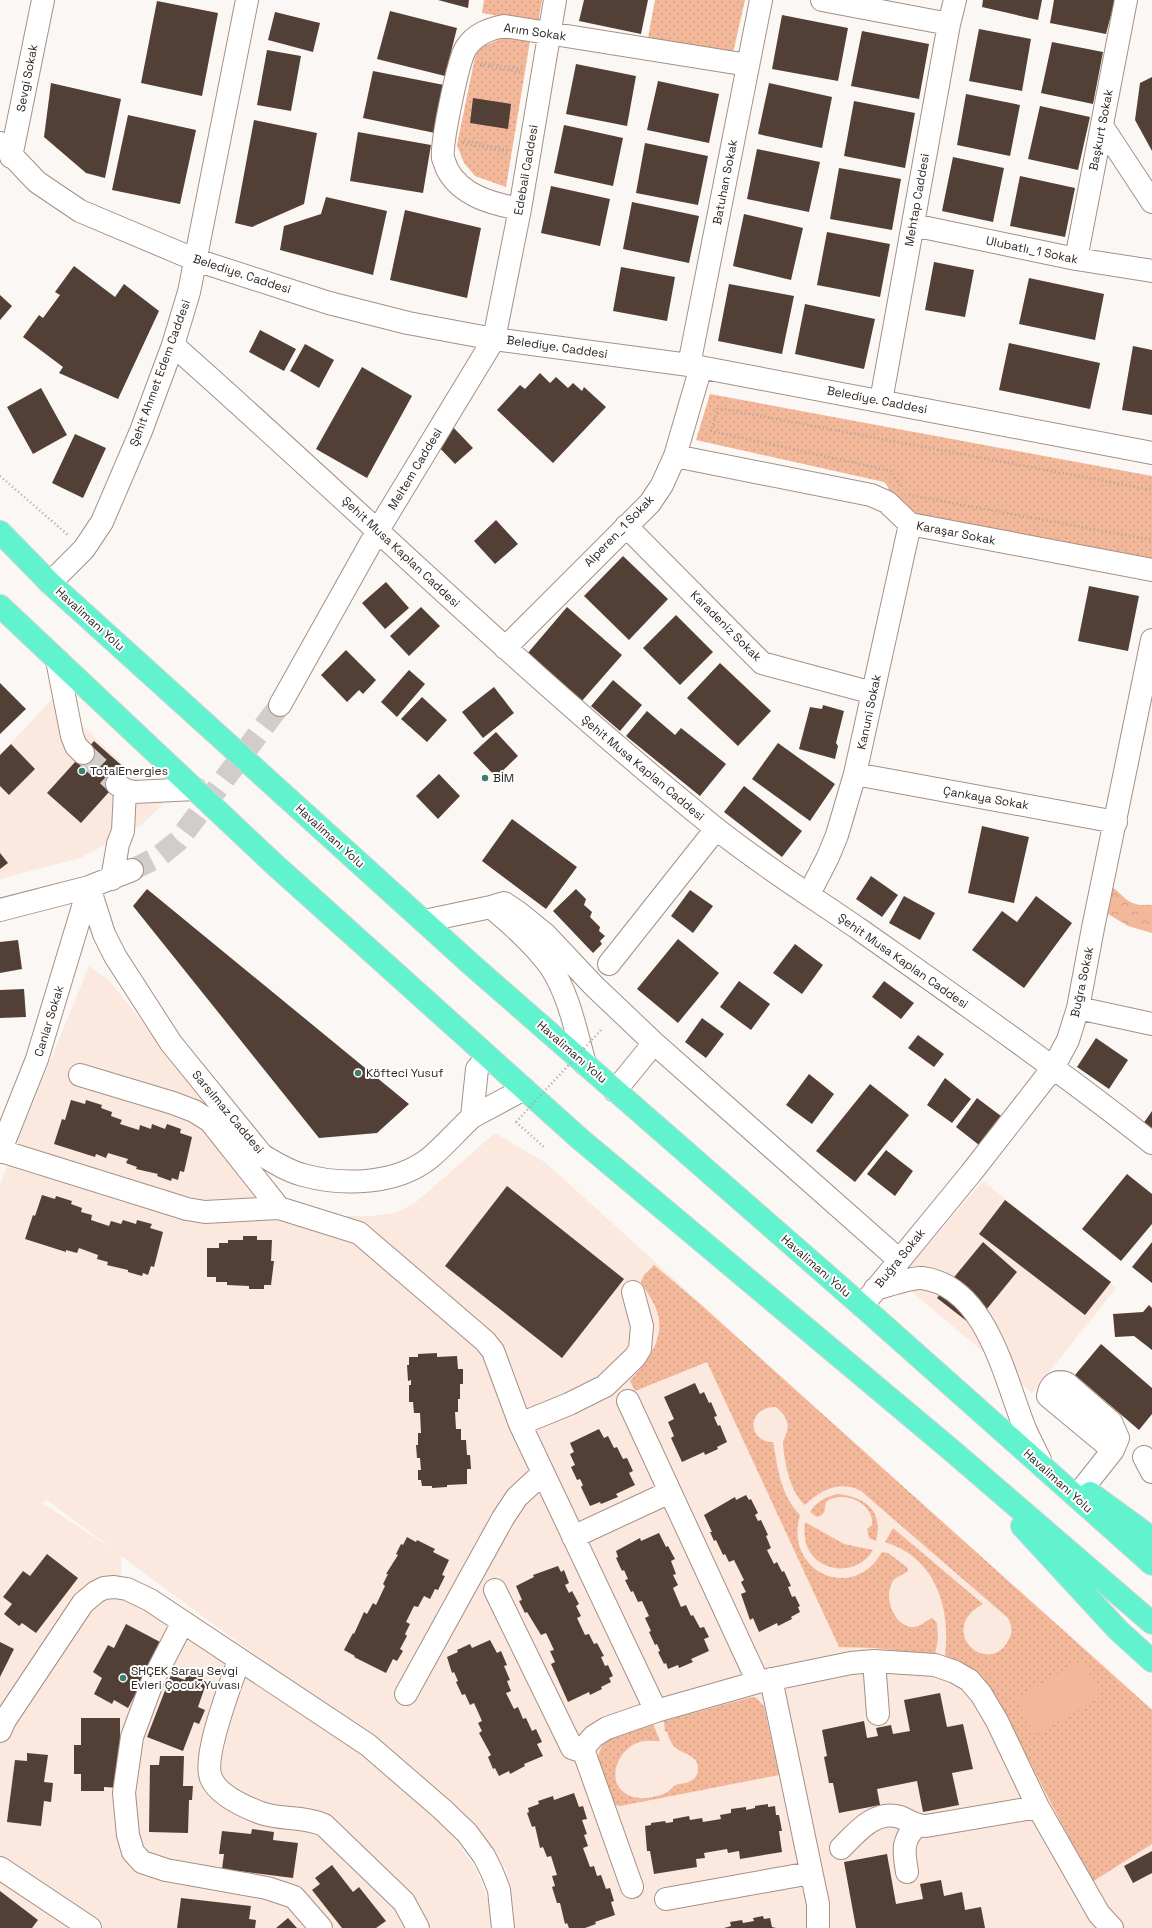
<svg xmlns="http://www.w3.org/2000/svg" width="1152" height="1928" viewBox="0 0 1152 1928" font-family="'Space Grotesk',sans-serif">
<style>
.built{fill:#fbe8df;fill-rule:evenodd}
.forest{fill:url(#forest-crowns)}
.park{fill:url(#park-dots)}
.pitch{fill:#f2b899}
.building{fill:#524036}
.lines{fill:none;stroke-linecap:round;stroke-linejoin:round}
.minor-tunnel{stroke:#d2cdca;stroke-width:22;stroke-dasharray:22 11;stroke-linecap:butt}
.minor-casing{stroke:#a59085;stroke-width:24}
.highway-casing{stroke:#d5d4d3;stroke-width:24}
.path{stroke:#aba5a1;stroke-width:2.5;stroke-dasharray:1 3;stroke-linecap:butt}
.minor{stroke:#fff;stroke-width:22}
.highway{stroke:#60f3ce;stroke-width:22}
.path-bridge{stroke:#aba5a1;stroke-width:2.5;stroke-dasharray:1 3;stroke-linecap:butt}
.poi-dot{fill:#3e7e6c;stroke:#fff;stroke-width:1.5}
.labels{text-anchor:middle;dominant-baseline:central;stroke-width:4;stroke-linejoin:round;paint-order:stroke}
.street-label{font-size:12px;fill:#2e2621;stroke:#fff}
.poi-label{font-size:12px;fill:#2e2621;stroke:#fff;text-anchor:start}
</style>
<defs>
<pattern id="forest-crowns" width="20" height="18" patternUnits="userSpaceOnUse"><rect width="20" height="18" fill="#f2b899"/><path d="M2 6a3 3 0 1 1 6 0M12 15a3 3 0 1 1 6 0" fill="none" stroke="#d09e84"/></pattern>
<pattern id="park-dots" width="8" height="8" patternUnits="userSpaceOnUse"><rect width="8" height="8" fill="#f2b899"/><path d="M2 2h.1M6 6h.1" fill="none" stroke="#d09e84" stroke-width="1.8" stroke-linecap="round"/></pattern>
</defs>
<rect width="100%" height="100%" fill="#fbf7f4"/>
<!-- built -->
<path class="built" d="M53,698L164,803L141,825L80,858L0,879V755Z
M89,966L109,980L279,1194L288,1203L333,1216H371L395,1213L415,1203L495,1133L546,1163L870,1457L1152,1709V1928H512L506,1869L474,1828L402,1763L121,1556L122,1596L371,1760L450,1832L476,1869L491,1908L493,1928H0V1184ZM47,1500L113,1549L42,1503Z
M983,1181L1116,1288L1032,1393L898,1280Z"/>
<!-- forest -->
<path class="forest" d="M1110,886C1119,890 1125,902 1136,904C1141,906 1146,904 1152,905V933L1128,926L1098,908Z"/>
<!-- park -->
<path class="park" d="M484,0H542L538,23L482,13Z
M655,0H745L733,53L648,38Z
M503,38L530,41L506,187L475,176L464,163L457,145L475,57L481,47Z
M710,394L1152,476V564L895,516L888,487L884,482L696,440Z
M654,1265L700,1304L1152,1710V1844L1092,1882L994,1693L979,1675L945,1656C951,1608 936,1558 885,1542L893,1528L983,1604C935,1630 988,1678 1008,1641C1013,1633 1012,1626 1008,1618L861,1491C840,1480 821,1490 805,1505C790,1492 785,1464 783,1445C783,1439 786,1436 787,1431C790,1421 783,1413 776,1407C747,1406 746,1442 773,1442C778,1469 780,1494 800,1515C783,1571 853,1604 882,1552L888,1553L908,1568V1571C903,1575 897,1576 893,1581C883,1596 893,1625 912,1627C919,1628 926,1621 932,1618L937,1623L938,1639L935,1655L875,1648L839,1647L707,1362L635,1391L630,1381C649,1360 668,1335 655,1306C651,1298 646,1290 641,1282L644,1275Z
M838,1494C865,1497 884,1511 876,1541L869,1538L867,1529L872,1525C875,1503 842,1489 826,1502C824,1509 827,1514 817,1517L810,1512C816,1502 827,1496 838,1494Z
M805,1522L844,1544L873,1550C861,1572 828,1575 812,1555C804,1545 804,1533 805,1522Z
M752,1697L756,1698L764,1706L779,1775L620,1806L611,1804C604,1785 587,1756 608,1740L653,1724L660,1741C653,1741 646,1740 639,1742C611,1753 604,1794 639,1798C647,1799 659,1796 666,1793C670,1791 673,1785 679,1784C688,1783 699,1780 698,1767C697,1755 683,1754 676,1748C671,1745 669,1737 667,1732L665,1731L664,1721Z"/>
<!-- pitch -->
<path class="pitch" d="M1082,1660L1102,1696L1035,1735L1015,1699Z"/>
<!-- building -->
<path class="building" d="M438,0H469L468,8Z
M584,0H648L641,34L579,21Z
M983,0H1042L1038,20L982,7Z
M1054,0H1115L1106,34L1050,23Z
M157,1L218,13L202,96L141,83Z
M390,11L457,28L445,76L377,59Z
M275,12L320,23L313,52L268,40Z
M782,15L848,28L838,81L772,69Z
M979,29L1031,39L1022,91L969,81Z
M862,31L929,44L919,99L851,86Z
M1052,42L1103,52L1093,104L1041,93Z
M267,50L301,56L291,111L257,105Z
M576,64L636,76L627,126L566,114Z
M373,71L444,85L435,133L363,118Z
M1152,77V151L1135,120L1140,83Z
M658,81L719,94L709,143L647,130Z
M51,83L121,99L105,178L86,173L44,137Z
M769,83L832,97L822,148L758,134Z
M966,94L1020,105L1010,156L957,145Z
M473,98L511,104L508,129L470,123Z
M854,101L915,113L905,168L844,156Z
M1040,106L1090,117L1078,170L1028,159Z
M128,115L196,130L180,204L112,190Z
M254,120L317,133L304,204L252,227L235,223Z
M564,125L623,138L613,186L554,173Z
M358,132L431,145L423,193L350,181Z
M645,143L708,156L698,205L636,193Z
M757,149L820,162L809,212L747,199Z
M953,157L1004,168L993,222L942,211Z
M839,168L901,179L892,230L830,219Z
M1020,176L1075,188L1065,237L1010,226Z
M551,186L610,199L600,246L541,233Z
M326,197L387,211L373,275L280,250L284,226L321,214Z
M632,202L699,216L689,263L623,249Z
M405,210L481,228L467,298L390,280Z
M744,214L803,228L791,280L733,266Z
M827,232L890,244L880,297L817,285Z
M934,262L974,270L965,317L925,310Z
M74,266L115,297L124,284L159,311L118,399L59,373L63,367L23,337L39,315L43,318L60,295L55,292Z
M621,267L675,277L667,321L613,311Z
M1029,278L1104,294L1095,340L1019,324Z
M729,284L794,296L782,354L718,341Z
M0,295L12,306L0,320Z
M805,304L875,319L864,369L795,354Z
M260,330L296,349L284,371L249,352Z
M1009,343L1100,363L1090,409L999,390Z
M305,344L334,360L319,388L290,371Z
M1133,346L1152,350V415L1122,410Z
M362,367L412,396L367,478L316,449Z
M540,373L550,383L556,377L568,388L573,383L582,391L584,387L606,407L553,463L497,410L520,385L525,389Z
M41,388L67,435L33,454L7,407Z
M451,425L473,448L455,464L434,442Z
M75,434L106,448L83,498L52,483Z
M496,520L518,544L495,564L474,541Z
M623,556L668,599L629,640L584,596Z
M386,582L409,608L385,629L362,603Z
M1089,586L1139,596L1128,651L1078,641Z
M421,607L440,626L409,656L390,636Z
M567,607L622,655L581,702L527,654Z
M676,615L713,652L680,685L643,648Z
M346,650L376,680L363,694L359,690L347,702L321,675Z
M720,663L771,711L738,746L687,698Z
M409,670L425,684L397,717L381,702Z
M613,680L642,705L620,731L591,706Z
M0,683L26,709L0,734Z
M494,687L514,713L483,738L462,712Z
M422,697L447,720L427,742L401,719Z
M823,705L844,711L836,743L838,746L835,759L799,749L810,707L822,709Z
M647,711L675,735L681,728L726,764L700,796L626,736Z
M496,732L518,756L496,777L473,753Z
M94,741L128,771L81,823L47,793Z
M778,743L835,784L810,821L752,779Z
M11,744L35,769L9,795L0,786V755Z
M439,774L460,796L438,819L416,796Z
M744,786L802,831L782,857L724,812Z
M512,819L577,867L546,909L482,861Z
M982,826L1029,837L1014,903L968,893Z
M0,853L8,863L0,869Z
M871,876L898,895L882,917L856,899Z
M147,889L409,1104L377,1133L319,1138L133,906Z
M576,889L586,899L584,905L592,912L590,917L600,927L599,931L605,936L600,941L602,944L593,953L553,911Z
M690,890L713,906L693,933L671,916Z
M904,896L935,913L920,940L889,923Z
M1036,896L1072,923L1024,988L972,950L1002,911L1017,922Z
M678,939L719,973L678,1023L637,989Z
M18,940L22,969L0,973V942Z
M795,944L823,965L802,994L773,973Z
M739,981L770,1004L751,1030L720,1007Z
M884,981L914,1003L901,1019L872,997Z
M24,989L26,1017L0,1018V990Z
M702,1018L724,1034L706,1058L685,1042Z
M918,1035L944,1054L934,1067L908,1048Z
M1096,1038L1128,1060L1109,1089L1077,1067Z
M809,1074L834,1094L812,1124L786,1105Z
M945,1078L971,1099L952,1123L927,1105Z
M870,1084L909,1115L855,1182L816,1151Z
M977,1098L1001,1116L979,1145L956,1127Z
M71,1100L85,1104L86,1100L102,1105L101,1108L112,1112L111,1116L122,1120L120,1124L139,1130L140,1125L151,1129L152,1124L165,1129L167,1124L181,1129L180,1133L192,1137L184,1172L180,1171L178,1180L172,1178L171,1181L157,1176L158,1174L136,1169L137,1167L126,1163L128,1159L108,1153L106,1158L96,1154L95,1157L54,1144L62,1119L65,1120Z
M1152,1111V1131L1143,1124Z
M886,1150L913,1171L895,1196L867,1174Z
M1127,1174L1152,1194V1224L1121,1261L1082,1229Z
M507,1186L624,1279L562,1358L445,1266Z
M42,1195L55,1199L56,1196L72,1201L71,1204L82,1208L81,1212L92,1215L91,1220L109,1226L111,1221L121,1224L123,1220L136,1224L137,1220L152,1224L150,1228L163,1232L154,1267L151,1266L148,1275L143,1273L142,1276L128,1272V1270L107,1265L108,1262L97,1259L98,1255L79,1248L77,1253L66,1250V1252L25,1239L33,1215L35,1216Z
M1005,1200L1111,1282L1085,1315L979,1234Z
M243,1236H257V1240H272L271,1261H274L271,1285H264V1289H249V1286L227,1285V1282H216V1277H207V1248H219V1243H228V1240H243Z
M983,1242L1017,1272L973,1326L937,1298Z
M1152,1242V1283L1132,1267Z
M1149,1305L1152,1308V1350L1134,1336L1115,1337L1113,1314L1143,1312Z
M1101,1344L1152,1388V1414L1139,1430L1075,1375Z
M437,1353V1357L457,1356L458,1369H463V1384H460V1399H458V1412H455L456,1429H461V1440H466L467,1455H470L471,1469H467V1484L447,1485V1487L432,1488V1486H422L421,1480H418V1470H421L420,1458H417L416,1445H418V1433H421L420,1413H414L413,1402H409V1385H411V1380L408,1381L407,1365H409V1357H418V1354Z
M695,1383L700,1394L704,1392L709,1403L711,1402L717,1416L714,1417L718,1426L720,1425L727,1442L717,1447L718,1449L705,1455L704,1452L682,1462L671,1438L674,1436L668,1422L674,1419L664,1397Z
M599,1429L604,1438L608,1436L614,1448L617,1447L623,1459L627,1458L633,1471L629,1473L635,1485L616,1494L618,1497L601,1504L600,1502L590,1506L581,1487L583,1485L580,1479L577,1480L571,1467L575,1465L570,1454L574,1452L570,1443Z
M746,1495L749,1500L751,1499L758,1513L755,1515L758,1521L761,1520L768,1535L766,1536L771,1548L767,1550L774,1564L777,1562L782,1572L784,1571L791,1586L788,1587L792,1597L795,1596L800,1606L798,1607L800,1612L791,1617L792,1619L778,1626L777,1623L759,1632L753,1618L750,1620L741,1594L746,1592L741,1582L744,1580L734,1560L729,1562L725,1554L723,1555L716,1540L714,1541L710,1532H712L704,1515L735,1497L736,1500Z
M659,1533L666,1547L668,1546L675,1559L671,1561L676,1574L673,1575L678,1585L673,1588L681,1607L686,1605L691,1616L693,1615L700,1628L704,1627L709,1637L704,1639L709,1651L691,1659L693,1662L679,1668L678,1665L668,1669L666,1663L664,1664L658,1652L660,1651L657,1644L655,1645L649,1632L651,1631L645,1618L649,1616L642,1601L638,1602L633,1591L631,1592L625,1580L628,1579L624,1570L622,1571L616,1558L618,1557L616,1551L640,1538L641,1541Z
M407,1537L416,1542L417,1540L435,1549L433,1552L449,1560L442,1575L445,1576L438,1590L435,1589L430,1599L424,1596L418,1607L414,1606L406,1622L410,1624L405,1634L407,1636L400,1649L403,1651L397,1661L393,1659L386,1673L354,1657L355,1656L344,1650L353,1633L354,1634L364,1612L367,1614L373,1603L376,1605L385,1586L383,1584L388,1574H386L398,1555L396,1554L401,1544L403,1545Z
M47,1554L78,1578L36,1633L22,1623L19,1626L4,1614L12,1604L3,1597L23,1571L30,1576Z
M558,1566L561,1572L564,1570L569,1583L565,1585L569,1593L572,1591L579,1604L576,1606L581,1616L577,1618L585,1635L589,1634L594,1644L597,1643L604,1656L601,1657L605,1666L608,1665L613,1676L609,1678L611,1682L601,1687L602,1689L590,1695L589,1692L568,1702L551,1664L555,1662L550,1651L554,1650L546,1633L541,1635L527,1612L525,1613L519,1601L522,1600L516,1586L534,1577L533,1575Z
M126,1624L162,1643L128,1708L114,1700L112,1704L94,1694L102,1678L93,1672L108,1645L114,1648Z
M490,1640L497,1653L501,1651L507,1665L504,1666L510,1680L507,1681L511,1691L506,1693L514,1709L518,1707L523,1719L526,1718L532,1731L536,1729L542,1742L537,1744L543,1756L524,1764L525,1766L510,1774L509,1771L499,1776L495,1768L493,1769L488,1757L491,1755L479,1733L482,1731L478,1723L482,1721L474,1703L470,1705L465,1694L462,1695L456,1682L458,1681L454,1672L452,1673L447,1657L458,1652L457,1650L470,1644L472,1648Z
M0,1642L14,1649L0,1677Z
M187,1673L207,1681L198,1707L205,1710L199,1724L194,1722L183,1751L147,1737L171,1675L185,1680Z
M940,1693L947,1727L963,1724L973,1769L952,1773L959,1805L923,1812L917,1781L877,1789L880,1805L839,1813L833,1783H829L824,1757L827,1756L822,1730L864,1721L867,1738L878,1736L876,1728L891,1725L893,1734L910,1731L904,1700Z
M81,1718H120V1788L104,1787V1791H81V1774H74V1745H81Z
M27,1753L48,1755L44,1782L53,1783L51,1802L44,1801L41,1826L7,1822L15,1760L27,1761Z
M160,1756H184L183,1786H193L192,1800H189L188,1833L149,1832L150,1765H159Z
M574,1793L579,1807L583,1806L587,1819L582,1820L587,1834L584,1835L588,1846L583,1848L590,1867L594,1866L597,1876L601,1875L606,1889L610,1888L614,1901L611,1902L615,1915L595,1922L596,1924L585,1928H569L567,1923L565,1924L560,1903H557L552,1887L555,1886L552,1876L557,1875L551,1856L547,1857L543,1847L540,1848L535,1826L532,1827L527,1813L529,1812L528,1808L539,1804L538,1801L553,1796L554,1800Z
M768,1804V1807L775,1806L776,1815H779L782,1831H779L782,1852L740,1859L739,1851L728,1853L727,1849L704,1853L705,1858L696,1859L697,1867L654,1874L650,1851H647L645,1826L651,1825V1823L665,1821L666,1823L673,1822V1819L689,1816L690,1820L702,1818L703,1822L721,1819L720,1815L731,1813V1809L746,1807V1810L755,1808V1806Z
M252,1829L274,1832L273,1840L298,1843L293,1878L222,1869L224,1854H219L222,1831L251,1834Z
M1152,1851V1873L1133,1883L1124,1866Z
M887,1854L896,1904L923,1899L920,1884L941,1880L944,1896L962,1892L965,1910L981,1907L985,1928H856L844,1862Z
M332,1865L353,1892L359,1887L386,1921L376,1928H342L312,1890L320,1884L315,1878Z
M0,1891L38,1920L32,1928H0Z
M181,1898L251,1906L249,1919L256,1920L255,1928H177Z
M763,1916L764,1919L770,1918L772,1927L776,1928H724L731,1926L730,1922L742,1920L743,1923L754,1921L753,1918Z
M288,1918L297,1928H276Z"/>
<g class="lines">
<!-- minor-tunnel -->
<path class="minor-tunnel" d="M83,753L117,784
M132,870L158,857L178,841L280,705"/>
<!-- minor casing -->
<g class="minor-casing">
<path id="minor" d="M822,0L949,24
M1102,126L1152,202
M0,143L37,182L80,211L196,260L329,303L408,323L494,339L689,365L1152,453
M11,157L43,0
M520,209C493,204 461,196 447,169C446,166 444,161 443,158C441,144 458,60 466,48C475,34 489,29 504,26L748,65
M913,225L1076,259L1152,271
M1076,259L1126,0
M173,345C354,505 526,675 714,827C760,864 811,896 859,929C958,999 1057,1068 1152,1143
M689,365L761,0
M881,401L949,24L955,0
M675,456L871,495L887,502L910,524L1152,570
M626,526L762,663L873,693
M50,583L84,549L102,522L141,431L173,345L189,292L247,0
M505,648L650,503L662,485L675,456L701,367
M57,660L72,736L76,746L83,753
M280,705L378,530L494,339L520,209L555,0
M855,774L1116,822
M117,784L125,790L134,792L195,789
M112,879L118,844L123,831L125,790
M89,887L104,934L115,956L171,1043L262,1155C275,1163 288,1171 303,1175C343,1186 397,1185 431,1157C445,1145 458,1130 472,1117
M809,894L828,857L837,835L855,774L910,524
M491,907L504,903L519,913L545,934L594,986L654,1043L898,1259
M0,910L89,887L132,870
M424,921L491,907C512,925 534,944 550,966C569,994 576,1032 585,1064
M609,964L716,829
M1078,1008L1152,1024
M487,1057L477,1069L472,1117L524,1089
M615,1091L654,1043
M1,1151L187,1209L205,1212L279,1208L210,1121L194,1111L173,1103L80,1075
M0,1152L37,1059L89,887
M279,1208L359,1233L485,1341L493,1351L520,1424L656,1711
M875,1289C887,1286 911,1277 922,1278C987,1286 1005,1380 1025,1429C1030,1440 1035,1450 1040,1460
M862,1306L971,1173L1053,1068L1068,1040L1078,1008L1093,928L1152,640
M628,1401L758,1682
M520,1424L569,1404L605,1386L635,1357L640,1349L642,1326L633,1292
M1144,1457L1152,1472
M1083,1488L1113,1450L1118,1438L1111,1422L1066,1383C1055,1380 1050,1385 1048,1396L1113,1450
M573,1537L670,1492
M495,1590L572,1748L584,1752
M183,1622L153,1680L132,1737L124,1793L128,1835L133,1852L142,1862L166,1870L267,1888L294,1897L321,1928
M239,1660C231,1684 202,1756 211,1778C218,1795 245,1807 261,1813C281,1820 304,1816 324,1825L404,1902L418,1928
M874,1661L878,1714
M771,1679L818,1904V1928
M406,1694L503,1518L517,1497L543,1473
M0,1731L5,1720L83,1603L96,1592L104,1588L114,1587L127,1589L150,1600L368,1745L442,1809L467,1833L484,1856L492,1872L499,1890L503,1928
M841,1848C856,1833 875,1809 900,1817C910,1821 915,1826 926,1826L1038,1807
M0,1868L90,1928
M907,1872C904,1852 901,1842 916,1826
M632,1887L584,1752L586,1745L594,1736L607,1728L656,1711L758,1682L851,1663L874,1661L935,1665L955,1672L969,1680L981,1694L997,1721L1038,1807L1099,1914L1112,1928
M666,1899L811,1873"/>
</g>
<!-- highway casing -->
<g class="highway-casing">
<path id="highway" d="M0,532L50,583L473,966L862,1306L1152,1564
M0,606L274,864L580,1139L950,1449L1152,1623
M1090,1493L1152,1538
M1022,1526L1118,1630L1152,1661"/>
</g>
<!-- path -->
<path class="path" d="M481,63L522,69
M480,65L523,73
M464,140L508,150
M463,143L509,153
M0,476L68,535
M900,485L891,471L711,431L718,408L1152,490
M909,495L1152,540
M516,1122L544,1147"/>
<!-- minor -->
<use href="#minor" class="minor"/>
<!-- highway -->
<use href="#highway" class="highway"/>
<!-- path-bridge -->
<path class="path-bridge" d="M516,1122L601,1030"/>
</g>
<!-- markers -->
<g class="poi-dot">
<circle cx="82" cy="771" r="4"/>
<circle cx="485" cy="778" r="4"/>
<circle cx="358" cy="1073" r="4"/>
<circle cx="123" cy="1678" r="4"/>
</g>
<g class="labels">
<!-- street labels -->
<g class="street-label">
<text transform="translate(535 32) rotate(8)">Arım Sokak</text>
<text transform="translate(27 78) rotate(-79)">Sevgi Sokak</text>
<text transform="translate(1101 130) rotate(-79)">Başkurt Sokak</text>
<text transform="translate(526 170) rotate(-80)">Edebali Caddesi</text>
<text transform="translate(725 182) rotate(-79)">Batuhan Sokak</text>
<text transform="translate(917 200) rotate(-80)">Mehtap Caddesi</text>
<text transform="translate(1032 250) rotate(12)">Ulubatlı_1 Sokak</text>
<text transform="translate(242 274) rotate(18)">Belediye. Caddesi</text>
<text transform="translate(557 347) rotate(8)">Belediye. Caddesi</text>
<text transform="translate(160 373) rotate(-70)">Şehit Ahmet Edem Caddesi</text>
<text transform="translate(877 400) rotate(11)">Belediye. Caddesi</text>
<text transform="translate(415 469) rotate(-59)">Meltem Caddesi</text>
<text transform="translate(619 531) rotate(-46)">Alperen_1 Sokak</text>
<text transform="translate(956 533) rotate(11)">Karaşar Sokak</text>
<text transform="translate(401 552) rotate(43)">Şehit Musa Kaplan Caddesi</text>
<text transform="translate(90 619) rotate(42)">Havalimanı Yolu</text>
<text transform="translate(726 626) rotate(45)">Karadeniz Sokak</text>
<text transform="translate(869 712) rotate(-78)">Kanuni Sokak</text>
<text transform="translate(643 768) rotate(40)">Şehit Musa Kaplan Caddesi</text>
<text transform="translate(986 798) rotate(10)">Çankaya Sokak</text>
<text transform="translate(330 836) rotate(42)">Havalimanı Yolu</text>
<text transform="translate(903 961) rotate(35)">Şehit Musa Kaplan Caddesi</text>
<text transform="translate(1082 982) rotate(-78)">Buğra Sokak</text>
<text transform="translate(49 1021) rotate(-73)">Canlar Sokak</text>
<text transform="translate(572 1052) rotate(41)">Havalimanı Yolu</text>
<text transform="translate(228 1112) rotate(50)">Sarsılmaz Caddesi</text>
<text transform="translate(900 1258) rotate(-51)">Buğra Sokak</text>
<text transform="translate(816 1266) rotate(41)">Havalimanı Yolu</text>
<text transform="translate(1058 1481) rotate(42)">Havalimanı Yolu</text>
</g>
<!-- poi labels -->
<g class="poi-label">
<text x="90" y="771">TotalEnergies</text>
<text x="493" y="778">BİM</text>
<text x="366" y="1073">Köfteci Yusuf</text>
<text x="131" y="1671">SHÇEK Saray Sevgi<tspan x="131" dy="14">Evleri Çocuk Yuvası</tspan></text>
</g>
</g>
</svg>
